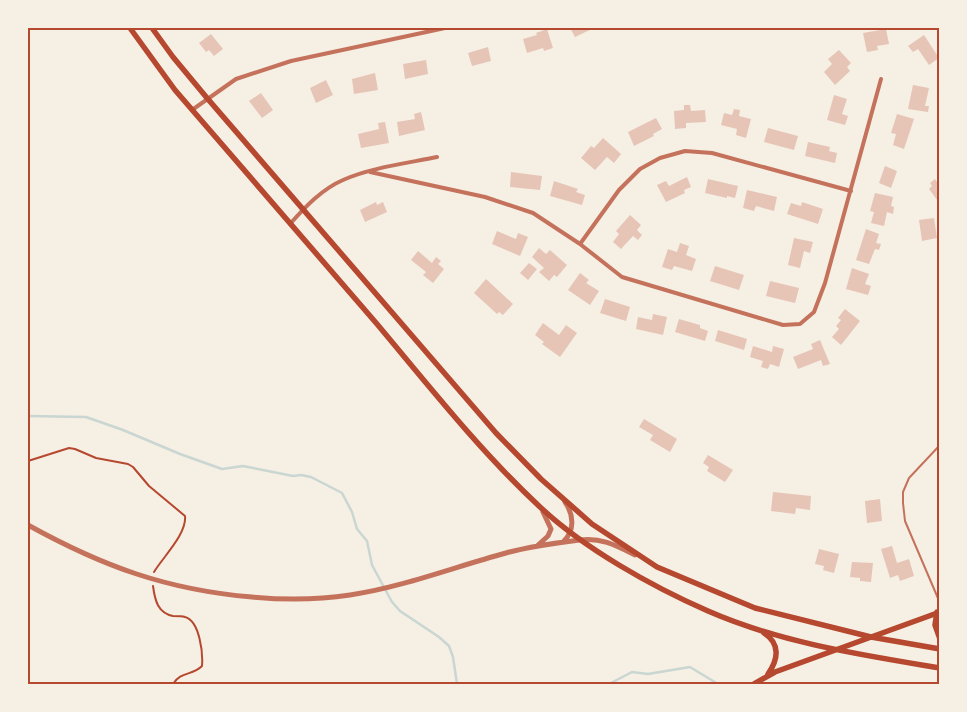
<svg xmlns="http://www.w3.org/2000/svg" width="967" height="712" viewBox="0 0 967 712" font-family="'Fira Sans Condensed',sans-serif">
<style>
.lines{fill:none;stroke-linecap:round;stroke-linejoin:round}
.stream{stroke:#c9d6d2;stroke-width:2.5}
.building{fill:#e6c5b7}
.path{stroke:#b5482f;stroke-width:2}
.service{stroke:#c5725c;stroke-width:2}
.minor{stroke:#c5725c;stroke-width:4}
.tertiary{stroke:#c5725c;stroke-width:5}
.secondary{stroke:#b5482f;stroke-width:5.5}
.neatline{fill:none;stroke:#b5482f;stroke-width:2}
</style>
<rect width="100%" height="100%" fill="#f6efe4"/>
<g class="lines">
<!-- stream -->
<path class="stream" d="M28,416L86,417L123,430L180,454L222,469L243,466L293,476L301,475L311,477L342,493L352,512L357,529L367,541L372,565L392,602L400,611L439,637L449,646L453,657L457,684
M603,684H609L632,672L648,674L690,667L718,684"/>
</g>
<!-- building -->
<path class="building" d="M570,28H594L575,37Z
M547,29L553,48L544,51L543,48L527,53L523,39L537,35L536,33Z
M886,29L889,44L877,46L878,50L867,52L863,33Z
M211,34L223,49L214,56L209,50L206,52L199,43Z
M924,35L939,58L929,65L918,49L913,52L908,46Z
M488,47L491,61L472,66L468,53Z
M839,50L851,63L847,67L850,71L835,85L824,72L832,64L828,59Z
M426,60L428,74L405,79L403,64Z
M375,73L378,90L354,94L352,79Z
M326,80L333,95L316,103L310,88Z
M913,85L929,88L925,106H929L928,112L908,109Z
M261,93L273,110L262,118L249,101Z
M834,95L847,99L842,114L848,116L845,125L827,120Z
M684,105H690L691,111L705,110L706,122L686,123V128L675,129L674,111L684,110Z
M734,109L740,110L739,116L751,119L746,138L736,135L737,129L721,125L724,113L732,115Z
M421,112L425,130L399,136L397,122L415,119L414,114Z
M897,114L914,119L904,149L893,145L896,134L891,133Z
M656,118L662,129L653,134L654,136L634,146L628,132Z
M385,122L389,143L361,148L358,134L379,129L378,123Z
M768,128L798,136L794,150L764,142Z
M603,138L621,154L614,163L607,157L595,170L581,158L591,146L594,148Z
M808,142L830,147L829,151L837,153L835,163L805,156Z
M885,166L897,171L891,188L879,183Z
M511,172L542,176L540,190L510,187Z
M687,177L691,187L684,190L685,193L666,202L657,185L666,181L669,186Z
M708,179L738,186L735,198L727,196V198L705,193Z
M935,179L937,182L940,180V204L929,189L932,186L930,183Z
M554,181L578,189L576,192L585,195L582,205L550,196Z
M747,190L777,197L774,211L756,206L754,211L743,208Z
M875,193L893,197L891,206L894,207L893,214L887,212L884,226L871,223L874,212L870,211Z
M376,202L377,205L383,202L387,212L365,222L360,210Z
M802,202L823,209L818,224L787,214L791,203L801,206Z
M630,215L641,225L637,230L642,235L638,240L633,236L621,249L613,242L619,234L616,231Z
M934,218L937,238L922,241L919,220Z
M866,229L879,234L876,243L881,244L879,250L875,249L869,264L856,260Z
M497,231L516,239L518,233L528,237L520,256L492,244Z
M794,238L813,242L810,253L804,251L800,268L788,265Z
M680,243L689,246L686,255L696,259L692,271L674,266L672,270L662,267L668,249L677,252Z
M539,248L546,254L550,250L567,265L557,277L554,275L549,281L539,272L544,268L532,257Z
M418,251L432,263L436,257L441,261L438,264L444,269L433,283L423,275L426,272L411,260Z
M529,263L537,269L528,280L520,273Z
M715,266L744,275L739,290L710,281Z
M852,268L869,274L865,284L871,286L868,295L846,289Z
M580,273L589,280L586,283L599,291L590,305L568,290Z
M486,279L513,304L503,315L499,312L497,314L474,293Z
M770,281L799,288L795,303L766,296Z
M605,299L630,307L626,321L600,313Z
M845,309L860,321L841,345L832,337L839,329L836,326L841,320L838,318Z
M653,314L667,317L663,335L636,329L638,317L652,320Z
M679,319L700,325V328L708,331L705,341L675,332Z
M543,323L559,335L566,325L577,333L560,357L542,344L544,342L535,335Z
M718,330L747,339L744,350L715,341Z
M820,340L830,364L823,366L821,360L798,369L793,357L813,349L811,344Z
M753,346L772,352L773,346L784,349L779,367L770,364L768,369L761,367L763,361L750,357Z
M644,419L677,439L670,452L650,440L653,435L639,427Z
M708,455L733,470L725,482L707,471L709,467L703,463Z
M773,492L811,496L810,510L796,508L795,514L771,511Z
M880,499L882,521L867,523L865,501Z
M892,546L897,563L909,559L914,576L900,581L898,575L890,578L881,549Z
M819,549L839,554L834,573L823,570L824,566L815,564Z
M852,562L873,563L871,582L860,581V578L850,577Z"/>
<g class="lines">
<!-- path -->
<path class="path" d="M28,461L69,448L75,449L96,458L128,464L133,467L149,486L185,516C187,534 163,557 154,572
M153,586C155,601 158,613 173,616C177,616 182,616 185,617C200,621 203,654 202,666C192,676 181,671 173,684"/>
<!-- service -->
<path class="service" d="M940,445L909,478L903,492V503L905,521L940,603"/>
<!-- minor -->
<path class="minor" d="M192,110L236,79L291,61L445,28
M370,172L485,197L533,213L580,244L622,277L783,325L800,324L814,312L825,283L881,79
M290,224C305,207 322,189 343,180C369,168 408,163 437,157
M580,244L619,190L640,169L660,158L685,151L712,153L851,191"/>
<!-- tertiary -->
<path class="tertiary" d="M28,525C102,566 167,590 252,597C284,600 317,600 350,595C403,587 454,567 506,553C531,546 556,543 580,540C601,537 617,546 635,555
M563,542C575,531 574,515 565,502
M537,546L548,536L551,529L543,512"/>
<!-- secondary -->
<path class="secondary" d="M130,28L175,90C242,168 309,246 377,324C429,386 480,451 539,506C583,548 653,587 708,611C781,643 862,655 940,668
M152,28L173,57L207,98L496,433L541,479L592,524L657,567L755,608L871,637L940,649
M937,612L935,625L940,639
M764,633C781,644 778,660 768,674
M754,684L775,672L940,612"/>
</g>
<!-- border -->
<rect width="967" height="712" fill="none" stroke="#f6efe4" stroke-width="58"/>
<rect x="29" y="29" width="909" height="654" class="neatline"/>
</svg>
